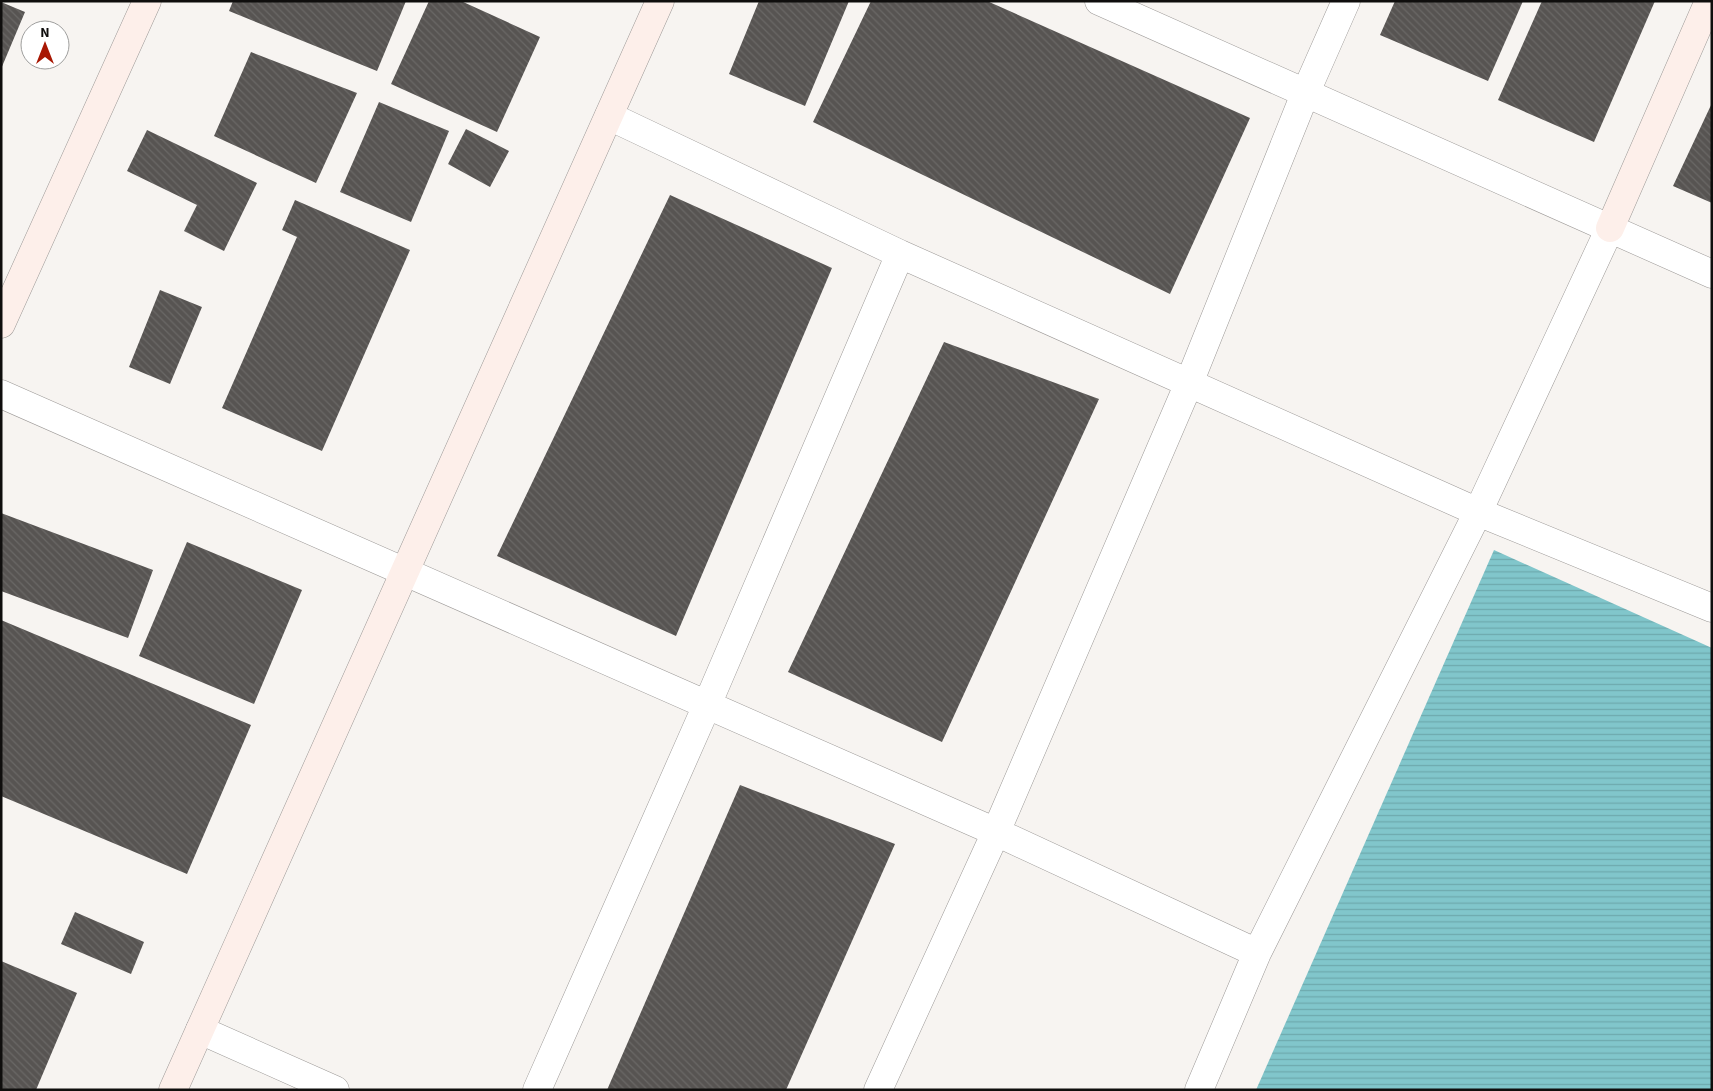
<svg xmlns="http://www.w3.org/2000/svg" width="1713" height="1091" viewBox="0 0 1713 1091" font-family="'Source Sans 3',sans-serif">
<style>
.water{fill:url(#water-rules)}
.building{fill:url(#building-back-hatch)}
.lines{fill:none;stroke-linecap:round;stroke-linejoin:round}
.street-casing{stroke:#9c9997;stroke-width:29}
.secondary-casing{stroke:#9c9997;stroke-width:29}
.street{stroke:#fff;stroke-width:28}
.secondary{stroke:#fdefea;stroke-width:28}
</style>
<defs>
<pattern id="water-rules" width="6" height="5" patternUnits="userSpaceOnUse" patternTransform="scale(1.25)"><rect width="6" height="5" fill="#81c6cb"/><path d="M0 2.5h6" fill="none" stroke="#6ea9ad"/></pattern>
<pattern id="building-back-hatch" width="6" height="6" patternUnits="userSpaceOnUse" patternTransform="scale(1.25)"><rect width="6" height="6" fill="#575452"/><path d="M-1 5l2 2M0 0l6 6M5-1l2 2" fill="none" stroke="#6a6866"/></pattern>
</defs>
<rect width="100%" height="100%" fill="#f7f4f1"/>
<!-- water -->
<path class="water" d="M1494,550L1712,648V1090H1256Z"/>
<!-- building -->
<path class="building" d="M233,1H406L377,71L229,11Z
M429,1H461L540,37L497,132L391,84Z
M759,1H849L805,106L729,74Z
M871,1H987L1250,118L1170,294L813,122Z
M1395,1H1523L1488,81L1380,35Z
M1542,1H1655L1594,142L1498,100Z
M1,2L25,12L1,69Z
M251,52L357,93L316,183L214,136Z
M379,102L449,131L411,222L340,192Z
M1712,103V203L1673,186Z
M466,129L509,151L490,187L448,164Z
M147,130L257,183L224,251L184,231L197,205L127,171Z
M670,195L832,268L676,636L497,556Z
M295,200L410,250L322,451L222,408L297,237L282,230Z
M160,290L202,307L170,384L129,367Z
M944,342L1099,399L942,742L788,672Z
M1,513L153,570L128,638L1,591Z
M187,542L302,590L254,704L139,656Z
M1,620L251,725L187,874L1,796Z
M740,785L895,844L786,1090H607Z
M75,912L144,942L131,974L61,944Z
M1,961L77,993L36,1090H1Z"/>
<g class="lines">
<!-- street casing -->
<g class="street-casing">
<path id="street" d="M1099,1L1712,274
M609,116L900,254L1478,512L1712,608
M1,394L996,832L1257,953
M200,1030L335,1090
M537,1090L707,705L900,254
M878,1090L996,832L1189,383L1305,94L1346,1
M1199,1090L1257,953L1478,512L1610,228"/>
</g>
<!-- secondary casing -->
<g class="secondary-casing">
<path id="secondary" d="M1610,228L1709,1
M1,324L147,1
M173,1090L660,1"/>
</g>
<!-- street -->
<use href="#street" class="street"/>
<!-- secondary -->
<use href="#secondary" class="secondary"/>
</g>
<!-- border -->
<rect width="1713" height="1091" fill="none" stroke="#0f0e0d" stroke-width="5"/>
<!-- north arrow -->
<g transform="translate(45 45)"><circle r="24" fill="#ffffff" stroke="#9f9f9e"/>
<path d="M0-4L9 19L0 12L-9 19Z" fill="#a81703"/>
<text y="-8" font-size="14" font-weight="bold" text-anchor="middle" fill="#0f0e0d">N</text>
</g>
</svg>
